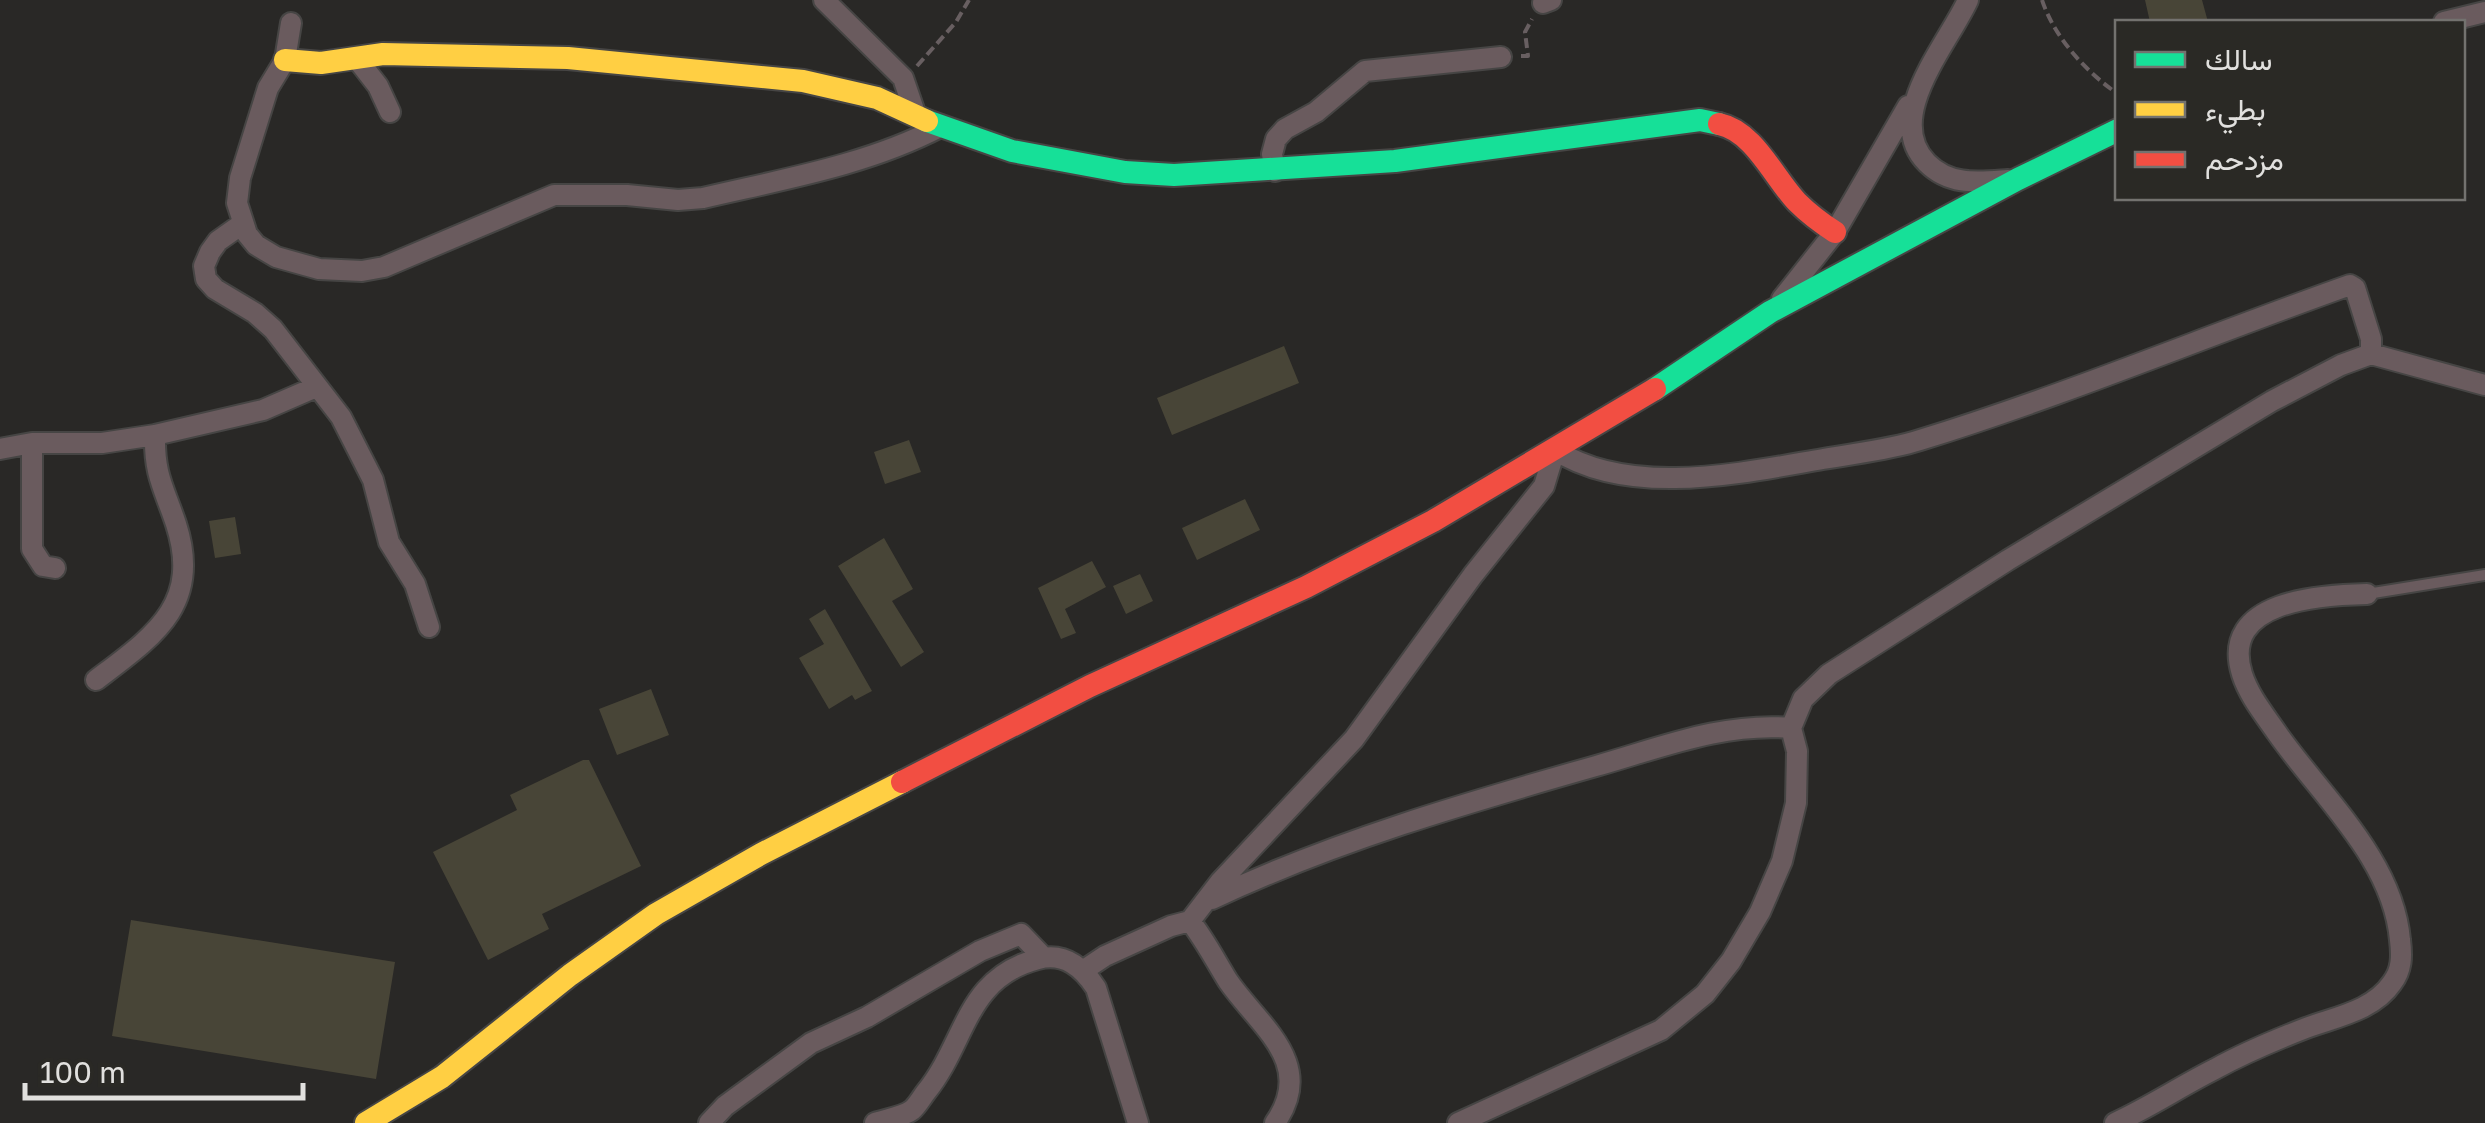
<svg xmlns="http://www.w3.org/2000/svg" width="2485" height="1123" viewBox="0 0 2485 1123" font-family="'Golos Text',Vazirmatn,sans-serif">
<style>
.building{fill:#484537}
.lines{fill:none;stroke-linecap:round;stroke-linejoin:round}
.lane-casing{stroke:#464544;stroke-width:14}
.street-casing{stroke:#464544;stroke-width:24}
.fast-casing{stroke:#464544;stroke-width:26}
.slow-casing{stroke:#464544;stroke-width:26}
.jam-casing{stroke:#464544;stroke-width:26}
.path{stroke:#685f61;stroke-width:4;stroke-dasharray:10 5;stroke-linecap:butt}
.lane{stroke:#6a5b5e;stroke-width:10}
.street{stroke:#6a5b5e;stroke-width:20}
.fast{stroke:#16e098;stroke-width:22}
.slow{stroke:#ffcf43;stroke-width:22}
.jam{stroke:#f24e42;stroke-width:22}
</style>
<rect width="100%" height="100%" fill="#292826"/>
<!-- building -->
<path class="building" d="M2145,0H2202L2208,22H2150Z
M1284,346L1299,383L1172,435L1157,398Z
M909,440L921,472L885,484L874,452Z
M1245,499L1260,530L1197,560L1182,528Z
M235,517L241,554L215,558L209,521Z
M884,538L913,589L892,601L924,652L901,667L838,566Z
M1092,561L1106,587L1065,609L1076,633L1061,639L1038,588Z
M1140,574L1153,601L1126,614L1113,586Z
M825,609L872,691L855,700L852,695L829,709L799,658L824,644L809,619Z
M651,689L669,735L617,755L599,709Z
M583,760H589L641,866L542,914L549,929L488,960L433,852L517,810L510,795Z
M131,920L395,962L376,1079L112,1036Z"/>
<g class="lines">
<!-- lane casing -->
<g class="lane-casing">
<path id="lane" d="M2367,594L2485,575"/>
</g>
<!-- street casing -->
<g class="street-casing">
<path id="street" d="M824,0L903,78L915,113
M1968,0C1948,44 1882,118 1927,163C1950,186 1978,182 2008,180
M1543,3L1551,0
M2444,22L2485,12
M291,23L285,60L268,88L240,178L237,203L247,234L256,245L276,257L319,269L362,271L384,267L554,195H627L678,200L703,198C784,179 867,165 940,127
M357,59L378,86L390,112
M1275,171L1272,154L1276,139L1285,129L1316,112L1365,71L1501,57
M242,224L218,241L210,252L204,266L206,279L215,289L255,313L273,329L341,417L373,480L389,542L415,584L429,627
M1782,299L1835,232L1908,106
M32,443V549L43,566L55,568
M0,449L32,443H102L155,435L263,410L316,387
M96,680C154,636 202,605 176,524C164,488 154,475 155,435
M1212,899C1335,841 1466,803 1596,766C1660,748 1723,722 1791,728
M1190,921C1205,940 1215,960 1228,981C1259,1026 1317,1063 1275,1123
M1084,970L1105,956L1171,926L1190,921L1220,882L1354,739L1473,575L1544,486L1555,450C1631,498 1741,473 1823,459C1856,453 1889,450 1920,440C2066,395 2206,336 2350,285L2355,288L2371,339V354
M709,1123L725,1106L811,1043L867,1017L980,951L1021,934L1043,957
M875,1123C886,1119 903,1117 912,1110C917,1106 922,1097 926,1092C967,1041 965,978 1038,959C1065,952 1083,968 1096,988L1138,1123
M1458,1123L1661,1030L1705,994L1731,961L1760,912L1782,861L1796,803L1797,751L1791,728L1803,699L1829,674L2008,560L2272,401L2341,365L2371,354L2485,385
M2115,1123C2150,1107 2181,1086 2215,1069C2244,1053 2275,1040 2306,1028C2335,1017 2373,1011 2392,983C2402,970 2402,956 2400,940C2393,859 2321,796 2277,733C2264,714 2249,696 2242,674C2219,600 2321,595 2367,594"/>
</g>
<!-- fast casing -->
<g class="fast-casing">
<path id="fast" d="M927,121L1012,151L1125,172L1174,175L1395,161L1700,120L1719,124
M1655,389L1770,312L2018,179L2118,130"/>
</g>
<!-- slow casing -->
<g class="slow-casing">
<path id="slow" d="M285,60L321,63L383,54L568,58L803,81L877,98L927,121
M366,1123L442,1077L570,975L656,914L761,854L902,782"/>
</g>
<!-- jam casing -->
<g class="jam-casing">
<path id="jam" d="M1719,124C1754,131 1774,178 1797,202C1809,214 1821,223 1835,232
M902,782L1090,686L1306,587L1433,521L1655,389"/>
</g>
<!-- path -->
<path class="path" d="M2042,0C2054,37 2086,72 2118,94
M1521,56H1528L1525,32L1532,19
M917,66L956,22L969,0"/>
<!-- lane -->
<use href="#lane" class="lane"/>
<!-- street -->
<use href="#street" class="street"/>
<!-- fast -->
<use href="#fast" class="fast"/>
<!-- slow -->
<use href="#slow" class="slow"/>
<!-- jam -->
<use href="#jam" class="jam"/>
</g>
<!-- legend -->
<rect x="2115" y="20" width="350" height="180" fill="#2a2925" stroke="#73726f" stroke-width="2.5"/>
<rect x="2135" y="52" width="50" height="15" fill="#16e098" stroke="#73726f" stroke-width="2.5"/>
<text x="2205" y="70" font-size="30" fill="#e1e0de">سالك</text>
<rect x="2135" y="102" width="50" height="15" fill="#ffcf43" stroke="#73726f" stroke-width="2.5"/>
<text x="2205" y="120" font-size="30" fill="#e1e0de">بطيء</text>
<rect x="2135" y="152" width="50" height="15" fill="#f24e42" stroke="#73726f" stroke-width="2.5"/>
<text x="2205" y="170" font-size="30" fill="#e1e0de">مزدحم</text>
<!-- scale -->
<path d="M25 1083v15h278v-15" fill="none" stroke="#e1e0de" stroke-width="5"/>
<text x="40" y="1083" font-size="30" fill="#e1e0de" stroke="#2a2925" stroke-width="8" paint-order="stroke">100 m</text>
</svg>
